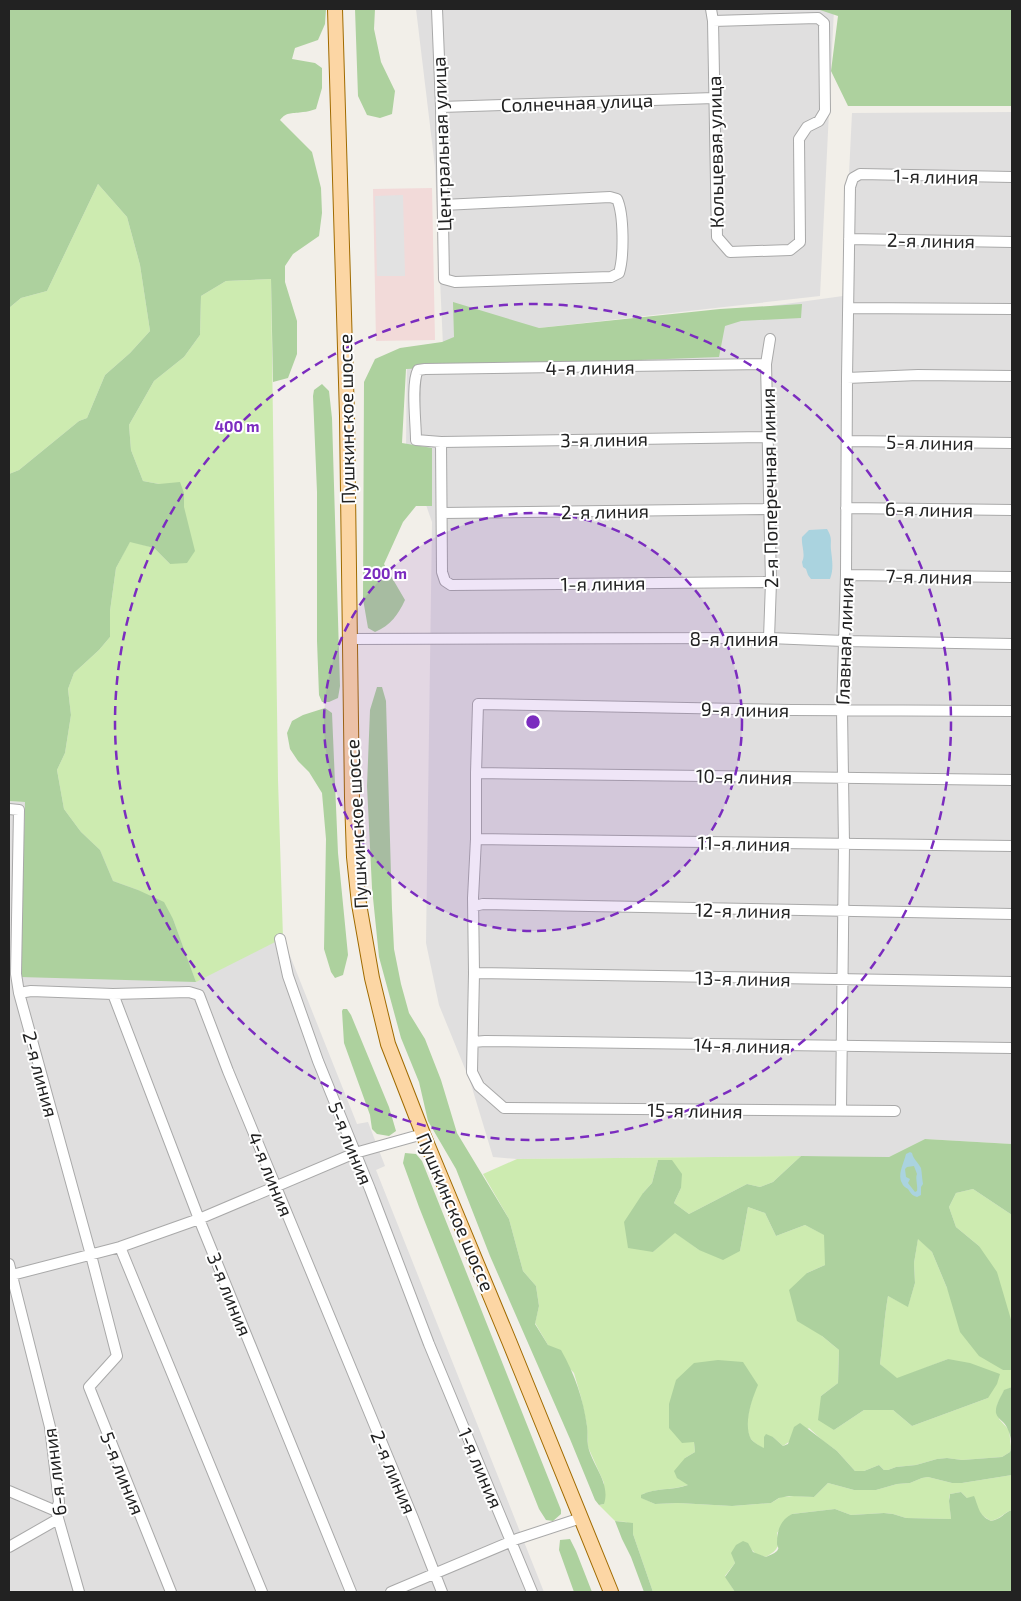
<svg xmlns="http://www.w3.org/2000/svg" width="1021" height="1601" viewBox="0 0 1021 1601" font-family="'Exo 2',sans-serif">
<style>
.residential{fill:#e0dfdf}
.commercial{fill:#f2dad9}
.grass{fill:#cdebb0}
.forest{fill:#add19e}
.parking{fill:#e2e2e2}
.water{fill:#aad3df;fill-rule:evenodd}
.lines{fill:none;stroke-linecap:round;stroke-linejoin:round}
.minor-casing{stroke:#a9a9a9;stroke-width:12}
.major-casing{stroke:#a06b00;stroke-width:16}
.minor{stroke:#fff;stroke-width:10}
.major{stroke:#fcd6a4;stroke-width:14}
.ring{fill:none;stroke:#7b2cbf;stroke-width:2.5;stroke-dasharray:9 6}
.labels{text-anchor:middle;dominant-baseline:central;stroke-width:4;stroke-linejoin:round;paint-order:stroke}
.street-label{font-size:19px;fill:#222;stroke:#fff}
.centre{fill:#7b2cbf;stroke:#fff;stroke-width:2.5}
.ring-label{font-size:15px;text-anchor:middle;font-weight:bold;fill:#7b2cbf;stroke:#fff;stroke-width:4;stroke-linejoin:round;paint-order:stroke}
</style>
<rect width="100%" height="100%" fill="#f2efe9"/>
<!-- residential -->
<path class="residential" d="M416,9H834L820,296L539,328L443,346L435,167Z
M1012,112V1144L925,1139L889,1157L801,1156L517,1159L493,1157L470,1081L439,1005L426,943L432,522L406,448L407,361L743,310L843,296L852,113Z
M9,801L25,802L283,938L357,1124L368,1122L385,1166L376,1170L544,1592H9Z"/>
<!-- commercial -->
<path class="commercial" d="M432,188L435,340L376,341L373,189Z"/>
<!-- grass -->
<path class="grass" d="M98,184L127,217L140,265L150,331L130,353L105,375L87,418L79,421L19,470L9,474V308L21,298L47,291Z
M271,279L278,780L283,938L196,982L173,919L138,890L113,881L100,850L81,832L64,809L57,770L65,753L71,715L68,689L74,673L99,650L110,637V611L116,568L130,541L154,548L170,564L184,507V493L159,484L143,481L131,450L129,425L154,381L184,357L200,335L201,296L226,281Z
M801,1156L773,1182L760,1187L747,1184L689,1214L674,1203L681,1188L658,1160L652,1183L643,1193L653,1252L675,1232L699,1250L740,1251L748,1207L765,1213L776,1236L805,1225L825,1235V1265L807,1273L822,1336L839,1350L838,1383L821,1396L834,1430L864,1410H893L912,1426L988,1398L948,1359L897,1379L880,1364C883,1341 884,1318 888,1296L908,1306L915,1283L914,1263L918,1238L932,1252L947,1288L1003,1370H1012V1387L1004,1391L997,1405L999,1419L1009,1430L1011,1447L1010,1452L1002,1457L962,1460L947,1458L937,1459L916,1465L896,1467L888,1470H884L879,1465L864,1471H855L837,1451L822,1440L809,1428L783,1446L773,1437H764V1449C760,1446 754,1443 751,1439C742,1425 752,1399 757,1385L694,1442L695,1452L685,1458L688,1485C673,1490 658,1488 643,1494L642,1498L655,1504L678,1503L732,1506L771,1503L781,1497L794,1496L814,1497L828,1483L854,1490H876L897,1484L910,1483L922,1478L928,1477L952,1483H962L1012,1475V1510C1003,1513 1002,1518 991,1521C983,1517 976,1510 976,1501L967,1498L961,1492L950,1494L949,1498L951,1519L906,1518L893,1514L884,1513L851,1515L835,1509L792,1514L777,1533C780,1547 778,1550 766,1557L756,1554L750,1548L732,1553L735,1563L725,1576L735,1592H653L633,1534L632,1526L626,1522L615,1521L599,1505L604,1504V1483L588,1447L587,1426L581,1397L574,1373L548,1345L535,1323L539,1306L536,1286L523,1271L509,1219L483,1174L517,1159Z
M973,1189L1012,1215V1323L979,1246L956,1227L949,1207L956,1193Z"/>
<!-- forest -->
<path class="forest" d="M9,9H326L325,24L318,40L295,48L292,59L315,63L322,68V88L316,109C312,110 307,112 303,112C293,114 287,111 280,120L312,152L321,188L322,213L319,236L293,254L285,266V282L297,321V354L288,378L273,382L271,279L226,281L201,296L200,335L184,357L154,381L129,425L131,450L143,481L159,484L180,482L184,493V507L195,551L187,563L170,564L154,548L130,542L116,568L110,611V637L99,650L74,673L68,689L71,715L65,753L57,770L64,809L81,832L100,850L113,881L138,890L164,902L173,919L196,982L20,977L25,802L9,801V474L19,470L79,421L87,418L105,375L130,353L150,331L140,265L127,217L98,184L47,291L21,298L9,308Z
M355,9H375L374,29L381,62L395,91L392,114L380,118L367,115L358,96Z
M817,9H1012V106H848L831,71L838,16Z
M453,302L539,328L720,309L802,304L801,318L741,321L725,326L719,357L406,369L402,443L432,448V506H416L403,522L384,564L405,600C398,615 391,625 375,632L368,628L363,599L364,382L375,359L400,348L442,342L454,337Z
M322,384L329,391L332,418L340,686L338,698L329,702H322L319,695L317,641V492L313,396L314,390Z
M377,687H382L386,701L392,909L394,949L401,984L409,1013L425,1039L441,1080L457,1133L509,1219L523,1271L536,1286L539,1306L535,1324L548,1345L561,1350C575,1375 583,1398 587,1426C588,1433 587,1439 588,1446C592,1465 611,1483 604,1504L599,1505L595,1500L570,1439L490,1256L456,1169L428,1121L419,1082L401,1038L379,957L372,888L367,786L370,710Z
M325,708L332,713L338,853L348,955L343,975L335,978L331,972L324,949L326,839L322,793L309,772L298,761L290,749L287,733L292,721L303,715Z
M343,1009H347L351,1015L389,1107L396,1131L389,1136L377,1134L372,1129L370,1115L344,1043L342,1011Z
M925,1139L1012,1144V1215L973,1189L956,1193L949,1207L956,1227L979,1246L997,1272L1012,1323V1370H1003L979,1356L960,1332L947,1288L932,1252L918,1239L914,1263L915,1283L908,1307L888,1296C884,1319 883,1341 880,1364L897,1378L948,1359L970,1363L1000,1374L997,1384L988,1398L912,1426L893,1410H864L834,1430L818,1420L821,1396L838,1383L839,1350L822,1336L797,1321L789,1290L807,1273L825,1265L824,1235L805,1225L776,1236L765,1213L748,1207L740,1251L723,1260L699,1250L675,1233L653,1252L628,1248L624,1222L643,1193L652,1183L658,1160H672L682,1174L681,1188L674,1203L689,1214L747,1184L760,1187L773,1182L801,1156L889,1157Z
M405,1153L416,1154L422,1161L561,1510V1514L553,1521L546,1520L539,1509L419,1207L403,1163Z
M718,1360L743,1362L758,1385C752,1399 743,1424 751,1439C754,1443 760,1446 764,1448V1437L766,1434L773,1437L783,1446L788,1444L794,1427L800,1423L837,1451L855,1471H864L879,1465L884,1470H888L896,1467L916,1465L937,1459L947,1458L962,1460L1002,1457L1010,1452C1013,1443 1010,1429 1003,1422C1000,1419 997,1417 996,1413C995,1405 1001,1397 1004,1390L1012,1387V1475L962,1483H952L928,1477L922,1478L910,1483L897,1484L876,1490H854L828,1483L814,1497L789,1496L779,1498L771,1503L732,1506L678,1503L655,1504L641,1498V1495C656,1487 672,1491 688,1485L677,1478L674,1471L685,1458L695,1452L694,1442L682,1443L669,1428V1404L676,1380L694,1363Z
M961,1492L967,1498L974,1496C979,1507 978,1515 991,1521C1002,1519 1003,1513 1012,1510V1592H735L725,1577L735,1563L731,1553L736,1545L743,1541L748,1543L753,1552L766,1557C769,1555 774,1554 777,1551C780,1547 777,1548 777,1543C777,1531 780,1520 792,1514L835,1509L851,1515L884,1513L893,1514L906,1518L951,1519L949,1501L950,1494Z
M615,1521L633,1523V1534L653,1592H644L631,1557L622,1539Z
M570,1539L576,1551L592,1592H574L559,1550L560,1540Z"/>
<!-- parking -->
<path class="parking" d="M403,195L405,276H377L375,196Z"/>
<!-- water -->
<path class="water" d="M827,529C833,539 830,540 831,550C832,559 834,569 830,579H811L808,575L806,569L803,567L802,562C806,554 801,546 802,537L809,530Z
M910,1152L912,1153C913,1159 918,1162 921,1168C922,1173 922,1179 923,1184L921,1187V1195L917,1197C911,1195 911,1193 908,1189C905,1187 903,1186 902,1183C897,1175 904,1163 906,1154ZM914,1166L917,1174C915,1178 918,1186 917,1191L915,1192L908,1183L910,1179L906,1177L905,1169L907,1167Z"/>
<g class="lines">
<!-- minor casing -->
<g class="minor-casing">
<path id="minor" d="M437,9L441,107L444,279L455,282L611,277L619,273C624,257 624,214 617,199L610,197L443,205
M711,9L713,21L717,237L730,252L790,250L800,242L799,139L807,127L819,121L825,111L824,23L818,18L713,21
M441,107L714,98
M849,239L1012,242
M848,308L1012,309
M766,364L425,369L418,370C411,384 416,422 416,440L441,442L768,437
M847,378L918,375L1012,376
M847,441L1012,443
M441,442L442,572L445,581L451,585L771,582
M846,508L1012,510
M442,513L769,509
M846,575L1012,577
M769,638L771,582L766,364L770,339
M350,639L769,638L844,641L1012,644
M476,773L1012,780
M9,809L19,810L16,974L19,993L91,1255L117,1356L89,1387L171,1592
M476,839L1012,846
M474,906L483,904L1012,914
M280,939L288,976L318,1061L370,1189L429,1344L532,1592
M474,973L1012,982
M19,993L31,991L113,994L189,992L199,995L228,1071L413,1518L442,1592
M113,994L199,1219L351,1592
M473,1042L485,1041L1012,1048
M841,1111L844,844L842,710L846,575L847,378L850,187L853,178L860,174L1012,177
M895,1111L504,1108L479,1086L472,1072L474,973L473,898L476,839V773L478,704L792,710L1012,711
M120,1247L262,1592
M9,1264L50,1427L59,1502L56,1511L79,1592
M12,1275L120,1247L199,1219L355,1153L423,1134
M9,1491L56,1511
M9,1547L58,1519
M391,1592L517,1539L581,1518"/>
</g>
<!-- major casing -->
<g class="major-casing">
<path id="major" d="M335,9L347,416L352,798L354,857L359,904L372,978L388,1044L423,1134L509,1341L611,1592"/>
</g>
<!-- minor -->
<use href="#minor" class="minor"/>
<!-- major -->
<use href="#major" class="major"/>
</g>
<!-- distance rings -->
<circle cx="533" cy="722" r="209" fill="#7b2cbf" fill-opacity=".12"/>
<g class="ring">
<circle cx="533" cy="722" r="209"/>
<circle cx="533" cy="722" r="418"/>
</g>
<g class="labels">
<!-- street labels -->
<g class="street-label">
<text transform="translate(577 102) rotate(-2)">Солнечная улица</text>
<text transform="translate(441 144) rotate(-92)">Центральная улица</text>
<text transform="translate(715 152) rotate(-91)">Кольцевая улица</text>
<text transform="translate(936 176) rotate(1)">1-я линия</text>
<text transform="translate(931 240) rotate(1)">2-я линия</text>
<text transform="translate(590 367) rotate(-1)">4-я линия</text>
<text transform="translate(346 419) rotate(-91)">Пушкинское шоссе</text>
<text transform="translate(604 439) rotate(-1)">3-я линия</text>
<text transform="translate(930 442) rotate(1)">5-я линия</text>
<text transform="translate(769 488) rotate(-91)">2-я Поперечная линия</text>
<text transform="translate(929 509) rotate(1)">6-я линия</text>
<text transform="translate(605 511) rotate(-1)">2-я линия</text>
<text transform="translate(929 576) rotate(1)">7-я линия</text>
<text transform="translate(603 583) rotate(-1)">1-я линия</text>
<text x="734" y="638">8-я линия</text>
<text transform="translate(844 641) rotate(-88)">Главная линия</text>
<text transform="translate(745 709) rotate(1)">9-я линия</text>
<text transform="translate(744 776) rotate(1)">10-я линия</text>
<text transform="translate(356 824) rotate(-93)">Пушкинское шоссе</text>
<text transform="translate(744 843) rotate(1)">11-я линия</text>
<text transform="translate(743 910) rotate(1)">12-я линия</text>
<text transform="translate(743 978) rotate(1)">13-я линия</text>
<text transform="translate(742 1045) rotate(1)">14-я линия</text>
<text transform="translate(41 1074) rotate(75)">2-я линия</text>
<text transform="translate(695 1110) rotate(1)">15-я линия</text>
<text transform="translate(351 1143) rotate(68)">5-я линия</text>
<text transform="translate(271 1174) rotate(68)">4-я линия</text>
<text transform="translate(456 1212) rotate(67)">Пушкинское шоссе</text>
<text transform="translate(230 1294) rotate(68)">3-я линия</text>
<text transform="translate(481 1468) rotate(67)">1-я линия</text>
<text transform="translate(54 1472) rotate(-97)">6-я линия</text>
<text transform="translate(394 1472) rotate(67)">2-я линия</text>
<text transform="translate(123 1473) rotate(68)">5-я линия</text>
</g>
</g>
<circle cx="533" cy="722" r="8" class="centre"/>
<g class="ring-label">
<text x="237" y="432">400 m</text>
<text x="385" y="579">200 m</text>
</g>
<!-- border -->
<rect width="1021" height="1601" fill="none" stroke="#222222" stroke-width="20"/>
</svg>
